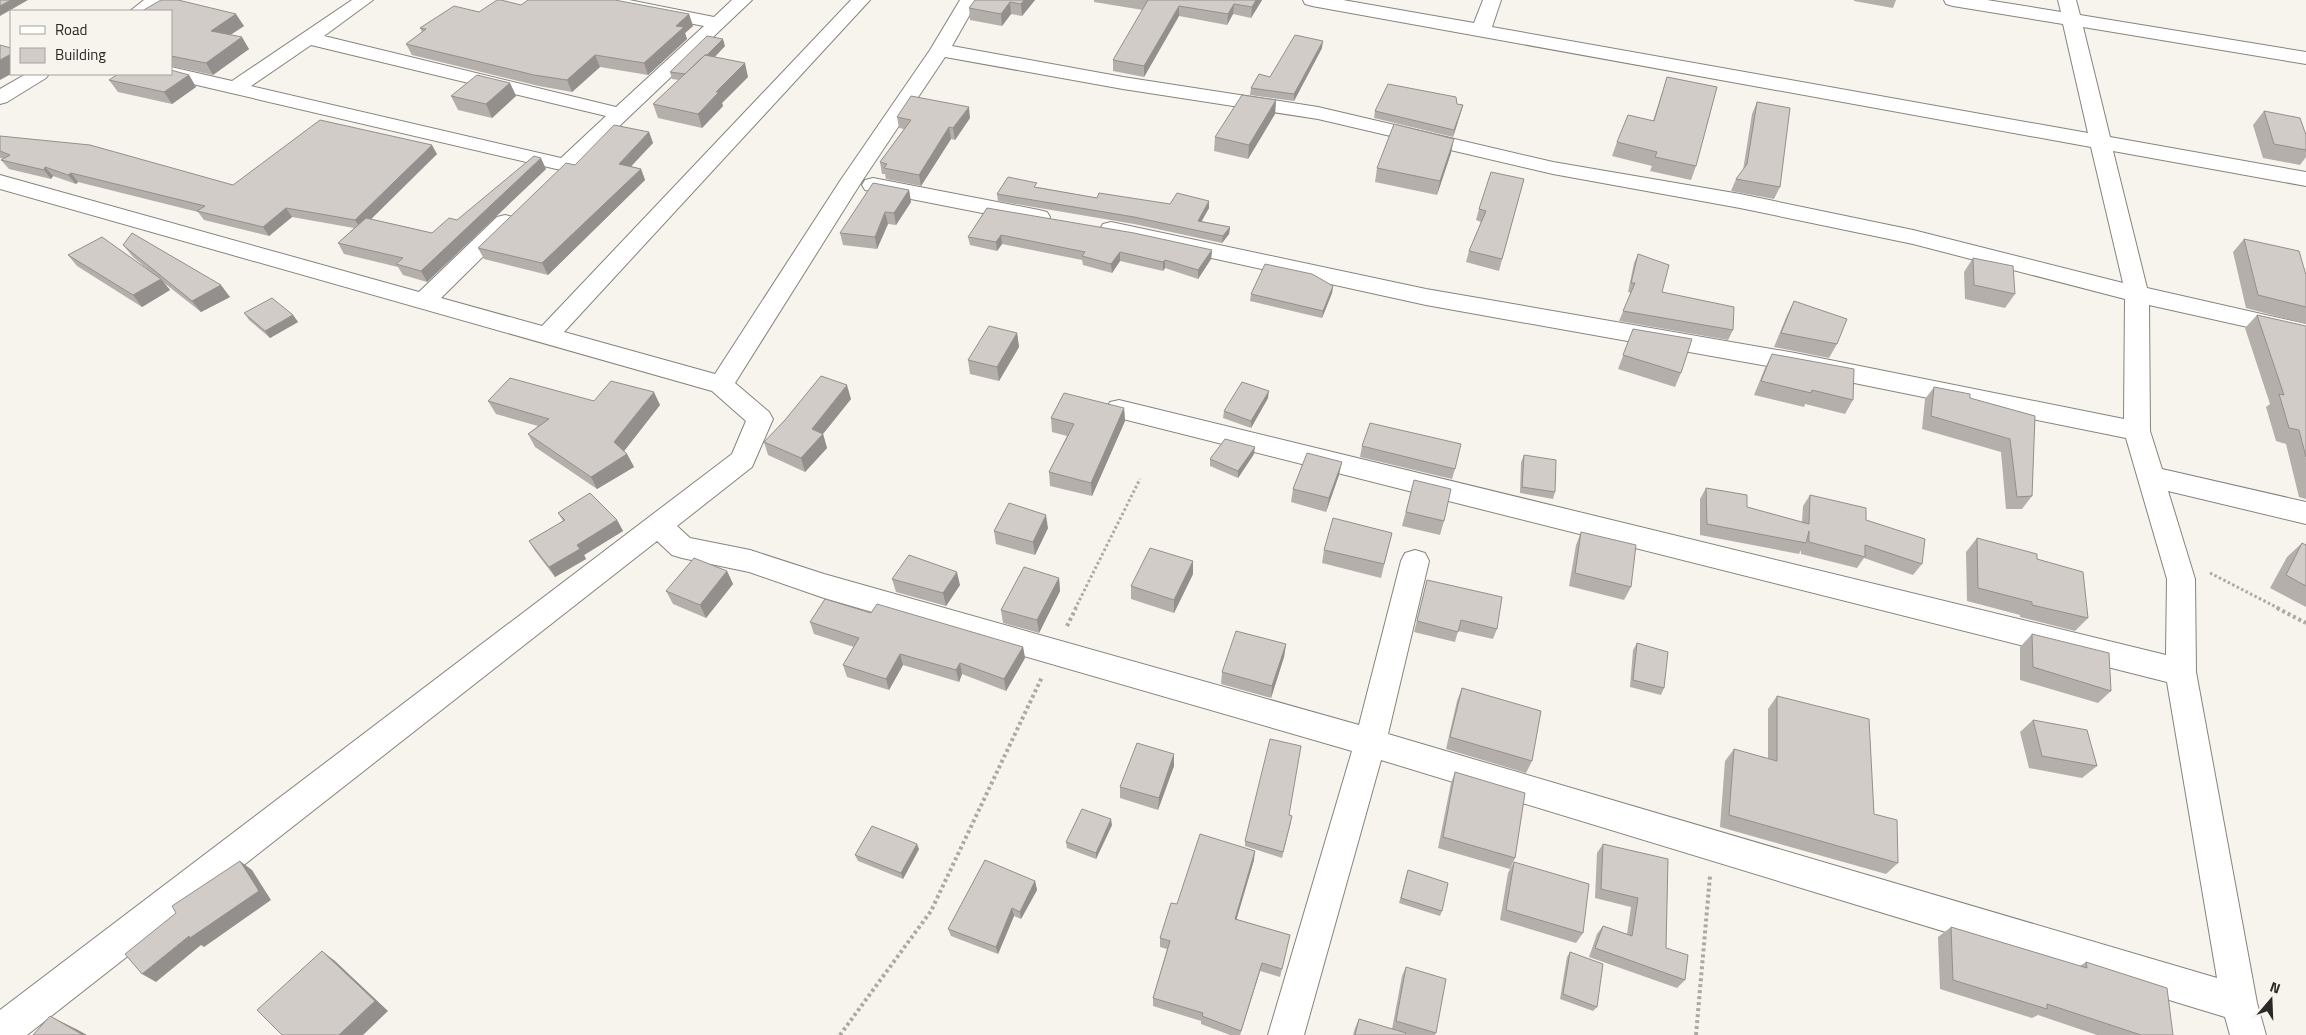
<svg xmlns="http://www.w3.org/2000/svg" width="2306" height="1035" viewBox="0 0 2306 1035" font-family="'Titillium Web',sans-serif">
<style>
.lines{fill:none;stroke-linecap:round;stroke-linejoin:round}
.minor-casing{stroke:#87847e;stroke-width:2}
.path-far1{stroke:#aca9a5;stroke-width:3;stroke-dasharray:2.5 2.5;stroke-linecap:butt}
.path{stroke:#aca9a5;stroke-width:4;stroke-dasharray:3 3;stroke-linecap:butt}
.minor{fill:#fff;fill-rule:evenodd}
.wall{fill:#b5afac}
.shaded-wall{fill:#938f8c}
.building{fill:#d2ccc8;stroke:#938f8c}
</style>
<rect width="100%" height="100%" fill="#f7f3ed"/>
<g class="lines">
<!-- minor casing -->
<g class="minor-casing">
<path id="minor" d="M144,0H166L152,11H130Z
M352,0H373L324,36L616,107L704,26L601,6L594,4L592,0H629L714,17L732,0H752L573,170L565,171L171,79L164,77L162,74H171V67L232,81ZM311,45L606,116L561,158L251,86Z
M851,0H870L564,332L715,374L840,181L930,50L960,0H978L952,46L1123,77L1318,107L1553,162L1740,194L1913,230L2123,283L2091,147L1312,6L1305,4L1303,0H1343L1474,23L1483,0H1501L1492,27L2088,133L2063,24L1953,6L1946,4L1944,0H1987L2061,12L2058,0H2076L2080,15L2306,52V64L2083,27L2110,137L2306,172V186L2113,151L2147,288L2306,324V340L2149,305L2150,431L2162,469L2306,502V524L2168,491L2195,579L2196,672L2257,1003L2266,1035H2230L2225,1017L1381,760L1304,1035H1268L1352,751L824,598L749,572L682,558L672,555L657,541L27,1035H0V1010L732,454L746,421L712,391L0,189V175L419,292L497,217L505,215L513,217L516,222L513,227L441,298L542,326ZM945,57L1123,89L1318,119L1553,174L1740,208L1913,244L2125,299L2124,419L1795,353L1426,289L1111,222L1103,224L1100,229L1103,234L1111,236L1426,305L1795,371L2126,438L2167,579L2166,655L1119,400L1110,402L1106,409L1110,416L1119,418L2167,682L2217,978L1388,734L1429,561L1425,553L1415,550L1405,553L1401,561L1359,725L824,574L750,550L690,538L677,526L752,467L773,419L769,412L735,383L862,181Z
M26,74H49L46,78L7,102L0,104V89Z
M873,178L1039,210L1047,212L1050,217L1047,222L1039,224L865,190L862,185L865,180Z"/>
</g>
<!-- path-far1 -->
<path class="path-far1" d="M2210,573L2280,609
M1075,609L1140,479"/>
<!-- path -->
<path class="path" d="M2277,608L2306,623
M1067,626L1076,608
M840,1035L931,911L1042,677
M1696,1035L1710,876"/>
<!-- minor -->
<use href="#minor" class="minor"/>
</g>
<!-- wall -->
<path class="wall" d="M975,0H1035L1022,16L1011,14L1002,26L970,20L969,8Z
M1094,0H1262L1251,18L1233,14L1227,25L1179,16L1144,77L1113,71V60L1143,10L1094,2Z
M1854,0H1896L1893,8L1854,1Z
M521,5L689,14L693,26L685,33L687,39L648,75L600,67L572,92L539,86L412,55L406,44L422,32L420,28L479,12Z
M171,11L244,26L230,35L249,49L213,75L171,66Z
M725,46L715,57L748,77L722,103L723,106L702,128L658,118L653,104L679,80L672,79L670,72Z
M1322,48L1294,101L1250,95L1251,88Z
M189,75L196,87L172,104L118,92L109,80Z
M1667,77L1696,166L1691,180L1650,171L1652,166L1612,156L1617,142L1653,121Z
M510,83L516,96L492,118L458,110L451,96Z
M1276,100L1275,114L1248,159L1214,151L1215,137Z
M1757,102L1780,187L1774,199L1731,191L1736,179L1743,170L1752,114Z
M1457,104L1463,105L1461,112L1453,137L1374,118L1375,111Z
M2264,111L2306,135V157L2300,165L2263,158L2253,125Z
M897,117L970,118L955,140L951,139L921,186L886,179L885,174H882L880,162L904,129L899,128Z
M649,132L653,143L631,166L641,169L645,180L548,275L484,259L478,248L575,165Z
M0,136L233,185L437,154L371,219L432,233L457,220L546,169L427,282L403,275L398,267L344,254L338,243L354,228L292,217L269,236L204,220L198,212L78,182L76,184L53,176L51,179L9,169L1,160L4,159L0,158Z
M1451,153L1437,195L1375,182L1377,168Z
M1524,179L1499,271L1466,262L1469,251L1481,222L1476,220L1479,209Z
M1037,187L1097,198L1209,208L1201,221L1230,227L1229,234L1222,243L1134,224L998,201L997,194Z
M909,190L911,202L896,225L888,224L877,249L843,245L840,233Z
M987,208L1212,250L1211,259L1198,279L1165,268L1163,271L1120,261L1112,273L1083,265L1082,260L1002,244L997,251L970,245L968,237Z
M2244,239L2306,275V324L2246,308L2233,252Z
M123,245L230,297L201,312L163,282L170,290L142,307L77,266L68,255L151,272L133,257Z
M1638,254L1662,292L1733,330L1728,340L1619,321L1631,293L1628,292L1634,263Z
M1973,258L2015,294L2005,308L1965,299L1964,272Z
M1333,286L1332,293L1322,318L1250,301L1251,294Z
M1794,301L1837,344L1829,358L1774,347L1787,315Z
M244,313L293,315L298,322L270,338L249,320Z
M2257,315L2306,326V499L2299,497L2286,444L2276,441L2266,407L2270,404L2245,328Z
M1633,329L1681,373L1675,387L1618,369Z
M1017,333L1019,347L999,381L970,374L968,360Z
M1772,354L1853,400L1845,414L1805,404L1804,407L1754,395L1765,368Z
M1934,387L1970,398L2035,416L2032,496L2022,509H2006L2001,452L1922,429L1925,399Z
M1268,398L1251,428L1223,418L1224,411Z
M851,399L823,434L827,448L805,472L768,455L764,442Z
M488,401H594L660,405L624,451L627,454L634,467L597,489L535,447L528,434L538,426L496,414Z
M1124,408L1125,421L1092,496L1050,486L1049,472L1067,436L1052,432L1051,418Z
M1362,446L1455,469L1452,479L1360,457Z
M1254,454L1238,478L1210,466V459Z
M1524,455L1555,492L1553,499L1520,493L1521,462Z
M1339,475L1326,512L1291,502L1293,489Z
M1414,480L1444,521L1440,535L1402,526Z
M1706,488L1747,507L1802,522L1803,506L1810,495L1866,520L1922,564L1913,575L1864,558L1857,568L1801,554V550L1799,554L1700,535V499Z
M558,513L617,520L623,531L584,555L586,559L555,577L535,551L529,541L563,521Z
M1048,528L1035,555L996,544L994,531Z
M1581,532L1631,587L1624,600L1569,586L1576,545Z
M1392,533L1381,578L1322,563L1324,550Z
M1977,538L2037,559L2088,618L2075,631L2020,617V615L1967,601L1966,552Z
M2302,543L2306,545V607L2270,588L2287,557Z
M727,571L733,584L706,618L673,604L666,591Z
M1193,574L1174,613L1131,599V586Z
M1059,578L1060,591L1039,633L1003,623L1001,610Z
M892,579L960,585L946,606L896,592Z
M1427,580L1497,629L1493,639L1458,631L1455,642L1414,632Z
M871,613L1023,647L1025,658L1006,691L962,674L959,682L903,665L889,690L847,677L843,665L854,647L814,634L810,622Z
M2032,634L2111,691L2098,703L2020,680V647Z
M1637,643L1664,688L1661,695L1630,687L1633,650Z
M1286,644L1284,657L1271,698L1221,684L1222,672Z
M1462,688L1532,761L1526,773L1446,749L1457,701Z
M1777,696L1874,814L1898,863L1886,874L1720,827L1725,761L1734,749L1768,759V709Z
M2033,720L2097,766L2082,778L2029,768L2020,732Z
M1174,754V766L1158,810L1120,798V787Z
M1455,772L1515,858L1510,869L1438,848L1451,783Z
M1289,815L1291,822L1282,858L1245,846V841Z
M1112,825L1096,859L1067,848L1066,842Z
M1603,844L1668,859L1666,948L1685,980L1677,988L1589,957L1597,934L1603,926L1627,934L1631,907L1595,898L1597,853Z
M919,849L903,879L858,861L855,855Z
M1254,860L1236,919L1290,935L1280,977L1260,971L1240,1035H1230L1201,1024V1021L1153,1006V998L1167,949L1160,947V938L1177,904Z
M1514,862L1583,933L1576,943L1500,920L1508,873Z
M1408,870L1442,911L1440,916L1399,903L1406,876Z
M1035,881L1037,890L1021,919L1014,916L998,954L951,936L948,929Z
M1951,927L2080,966L2086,962L2173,1035H2097L2038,1015L2032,1018L1940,989L1938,937Z
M1570,952L1597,1007L1593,1011L1560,999L1567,957Z
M1406,967L1436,1033L1435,1035H1408L1406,1034V1035H1353L1355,1028L1359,1019L1392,1029L1402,976Z"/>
<!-- shaded-wall -->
<path class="shaded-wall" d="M11,0H28L0,16V6Z
M1024,0H1035L1022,16L1021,4Z
M1256,0H1262L1251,18L1252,7Z
M1010,2L1011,14L1002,26L1001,14Z
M1234,4L1233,14L1227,25L1228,14Z
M1179,6V16L1144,77V66Z
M236,14L244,26L218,43L211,31Z
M689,14L693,26L685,33L687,39L648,75L644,63L676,26Z
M242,37L249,49L213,75L206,63Z
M723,39L725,46L690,82L688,75Z
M1323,41L1322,48L1294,101V94Z
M11,54V74L0,80V60Z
M595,55L600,67L572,92L567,80Z
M745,63L748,77L722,103L723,106L702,128L698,114L716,92Z
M189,75L196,87L172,104L164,92Z
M510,83L516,96L492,118L486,104Z
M1276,100L1275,114L1248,159L1249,145Z
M1463,105L1461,112L1453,137L1454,130Z
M969,107L970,118L955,140L953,128Z
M949,127L951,139L921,186L919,175Z
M649,132L653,143L623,175L619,164Z
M1454,139L1451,153L1437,195L1440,181Z
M432,145L437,154L361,229L355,220Z
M541,158L546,169L427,282L421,271Z
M45,167L53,176L51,179L44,170Z
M641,169L645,180L548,275L542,263Z
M71,173L78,182L76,184L68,175Z
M909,190L911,202L896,225L894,213Z
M1209,201V208L1198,228V221Z
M286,208L292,217L269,236L263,227Z
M885,212L888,224L877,249L875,237Z
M1230,227L1229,234L1222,243L1223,236Z
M1001,235L1002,244L997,251L996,242Z
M1212,250L1211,259L1198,279V270Z
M1120,252V261L1112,273L1111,264Z
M1165,260V268L1163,271V262Z
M161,279L170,290L142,307L133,295Z
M221,285L230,297L201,312L192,301Z
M1333,286L1332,293L1322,318L1323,311Z
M293,315L298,322L270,338L265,331Z
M1017,333L1019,347L999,381L997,367Z
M847,385L851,399L822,435L823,434L827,448L805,472L801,458L812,429Z
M1269,391L1268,398L1251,428V421Z
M654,392L660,405L621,455L614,442Z
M1124,408L1125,421L1092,496L1091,483Z
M1255,447L1254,454L1238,478V471Z
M627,454L634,467L597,489L591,477Z
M1342,462L1339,475L1326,512L1329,498Z
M1046,515L1048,528L1035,555L1033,542Z
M617,520L623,531L584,555L586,559L555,577L549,567L577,545Z
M1193,561V574L1174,613V600Z
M727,571L733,584L706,618L700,605Z
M957,572L960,585L946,606L943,593Z
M1059,578L1060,591L1039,633L1037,620Z
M1286,644L1284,657L1271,698L1272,686Z
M1023,647L1025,658L1006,691L1004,679Z
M900,654L903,665L889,690L886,679Z
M960,663L962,674L959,682L956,670Z
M1174,754V766L1158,810L1159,798Z
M1111,819L1112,825L1096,859V853Z
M917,844L919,849L903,879L901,873Z
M1255,851L1254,860L1234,928L1235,919Z
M240,861L252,870L271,900L204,947L201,945L156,982L142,974L189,936Z
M1035,881L1037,890L1021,919L1020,912Z
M1012,908L1014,916L998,954L996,947Z
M322,951L335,961L388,1011L363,1035H339Z
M1262,963L1260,971L1240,1035L1241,1031Z
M50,1016L78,1030L87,1035H83Z"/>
<!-- building -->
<path class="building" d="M0,0H11L0,6Z
M161,0H178L236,14L211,31L242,37L206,63L171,56V11H142Z
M497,0H501L521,5L528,0H615L689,14L676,26L684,27L644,63L595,55L567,80L534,75L406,44L426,29L420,28L454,6L479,12Z
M975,0H1024L1021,4L1010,2L1001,14L969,8Z
M1148,0H1256L1252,7L1234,4L1228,14L1179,6L1144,66L1113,60Z
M1295,35L1323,41L1294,94L1251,88L1259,74L1270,77Z
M707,36L723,39L707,55H705L685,74L670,72Z
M0,45L11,48V54L0,60Z
M705,55L745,63L716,92H719L698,114L653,104Z
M171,70L189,75L164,92L109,80L118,74H171Z
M477,75L510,83L486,104L451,96Z
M1667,77L1717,87L1696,166L1655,157L1657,152L1617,142L1628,115L1654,121Z
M1388,84L1456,97L1457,104L1463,105L1454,130L1375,111Z
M1242,95L1276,100L1249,145L1215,137Z
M911,96L969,107L953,128L949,127L919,175L884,168L887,164L880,162L911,120L897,117Z
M1757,102L1790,108L1780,187L1736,179L1747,164Z
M2264,111L2300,118L2306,135V150L2274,144Z
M320,120L432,145L355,220L286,208L263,227L197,211L205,206L71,173L68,175L45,167L44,170L1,160L10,155L0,151V136L90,145L233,185Z
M1394,124L1454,139L1440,181L1377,168Z
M614,125L649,132L619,164L641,169L542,263L478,248L566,163L575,165Z
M534,156L541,158L421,271L396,264L403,258L338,243L366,218L432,233L449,218L457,220Z
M1491,172L1524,179L1502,259L1469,251L1486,211L1479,209Z
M1008,177L1037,183L1034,187L1097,198L1099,193L1170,204L1177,193L1209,201L1198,221L1230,227L1223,236L1134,217L997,194Z
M873,183L909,190L894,213L885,212L875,237L840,233Z
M987,208L1134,233L1212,250L1198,270L1165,260L1163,262L1120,252L1111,264L1082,256L1085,252L1001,235L996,242L968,237Z
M132,233L221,285L192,301L123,245Z
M102,237L161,279L133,295L68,255Z
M2244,239L2299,251L2306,275V307L2258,295Z
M1638,254L1669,265L1662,292L1734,307L1733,330L1623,311L1635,283H1631Z
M1973,258L2013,266L2015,294L1974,285Z
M1265,264L1312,274L1333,286L1323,311L1251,294Z
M272,298L293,315L265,331L244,313Z
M1794,301L1847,319L1837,344L1781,333Z
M2257,315L2306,326V457L2299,430L2289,428L2279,394L2284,395Z
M989,326L1017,333L997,367L968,360Z
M1633,329L1692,339L1681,373L1623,355Z
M1772,354L1854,369L1853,400L1812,390L1811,393L1761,381Z
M821,376L847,385L812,429L823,434L801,458L764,442L785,420Z
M510,378L594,401L611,381L654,392L614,442L627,454L591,477L528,434L549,419L488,401Z
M1242,382L1269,391L1251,421L1224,411Z
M1934,387L1970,394V398L2035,416L2032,496L2017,497L2010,439L1931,416Z
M1064,393L1124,408L1091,483L1049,472L1074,424L1051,418Z
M1370,423L1461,444L1455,469L1362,446Z
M1225,439L1255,447L1238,471L1210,459Z
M1307,453L1342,462L1329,498L1293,489Z
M1524,455L1556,460L1555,492L1522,487Z
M1414,480L1451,489L1444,521L1406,512Z
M1706,488L1747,495V507L1809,524L1810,495L1866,508V520L1925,539L1922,564L1865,545V557L1809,542V531L1806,543L1707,524Z
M590,493L617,520L577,545L580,549L549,567L529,541L565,520L558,513Z
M1009,503L1046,515L1033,542L994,531Z
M1333,518L1392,533L1384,564L1324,550Z
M1581,532L1636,545L1631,587L1575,573Z
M1977,538L2037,554V559L2083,572L2088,618L2032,605V602L1978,588Z
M2302,543L2306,545V586L2286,575Z
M1150,548L1193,561L1174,600L1131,586Z
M909,555L957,572L943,593L892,579Z
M694,558L727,571L700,605L666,591Z
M1024,567L1059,578L1037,620L1001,610Z
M1427,580L1502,597L1497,629L1461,620L1458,632L1417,621Z
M825,599L871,613L877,604L1023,647L1004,679L960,663L956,670L900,654L886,679L843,665L859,638L810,622Z
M1236,631L1286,644L1272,686L1222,672Z
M2032,634L2109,653L2111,691L2033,667Z
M1637,643L1668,652L1664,688L1633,680Z
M1462,688L1541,711L1532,761L1450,737Z
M1777,696L1869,719L1874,814L1897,820L1898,863L1729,815L1734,749L1777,761Z
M2033,720L2087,730L2097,766L2042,756Z
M1270,739L1301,746L1289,815L1292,816L1283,852L1245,841Z
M1137,743L1174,754L1159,798L1120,787Z
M1455,772L1525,793L1515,858L1443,837Z
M1082,809L1111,819L1096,853L1066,842Z
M872,826L917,844L901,873L855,855Z
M1200,834L1255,851L1235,919L1290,935L1282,969L1262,963L1241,1031L1202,1016L1203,1013L1153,998L1170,941L1160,938L1171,903L1177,904Z
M1603,844L1668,859L1666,948L1688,955L1685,980L1595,948L1603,926L1632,936L1638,898L1601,889Z
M985,860L1035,881L1020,912L1012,908L996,947L948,929Z
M240,861L259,891L190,938L189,936L142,974L125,954L176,913L172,906Z
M1514,862L1589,884L1583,933L1506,910Z
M1408,870L1448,883L1442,911L1401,898Z
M1951,927L2087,968L2086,962L2167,988L2173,1035H2141L2047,1004V1009L1953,980Z
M322,951L375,1001L339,1035H282L257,1010Z
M1570,952L1603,964L1597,1007L1563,994Z
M1406,967L1446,979L1436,1033L1396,1021Z
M50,1016L83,1035H33Z
M1359,1019L1406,1033V1035H1355Z"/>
<!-- legend -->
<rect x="10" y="10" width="162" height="65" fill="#f7f3ed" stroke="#a5a29d"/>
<rect x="20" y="26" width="25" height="8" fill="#ffffff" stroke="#a5a29d"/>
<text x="55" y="35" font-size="15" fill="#292826">Road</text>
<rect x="20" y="48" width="25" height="15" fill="#d2ccc8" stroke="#a5a29d"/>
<text x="55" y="60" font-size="15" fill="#292826">Building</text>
<!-- north arrow -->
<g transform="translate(2271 1000) rotate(19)" stroke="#f7f3ed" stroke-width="4" paint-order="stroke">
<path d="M0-4L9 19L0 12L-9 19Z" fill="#292826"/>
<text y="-8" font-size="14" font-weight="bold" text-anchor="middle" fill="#292826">N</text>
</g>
</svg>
